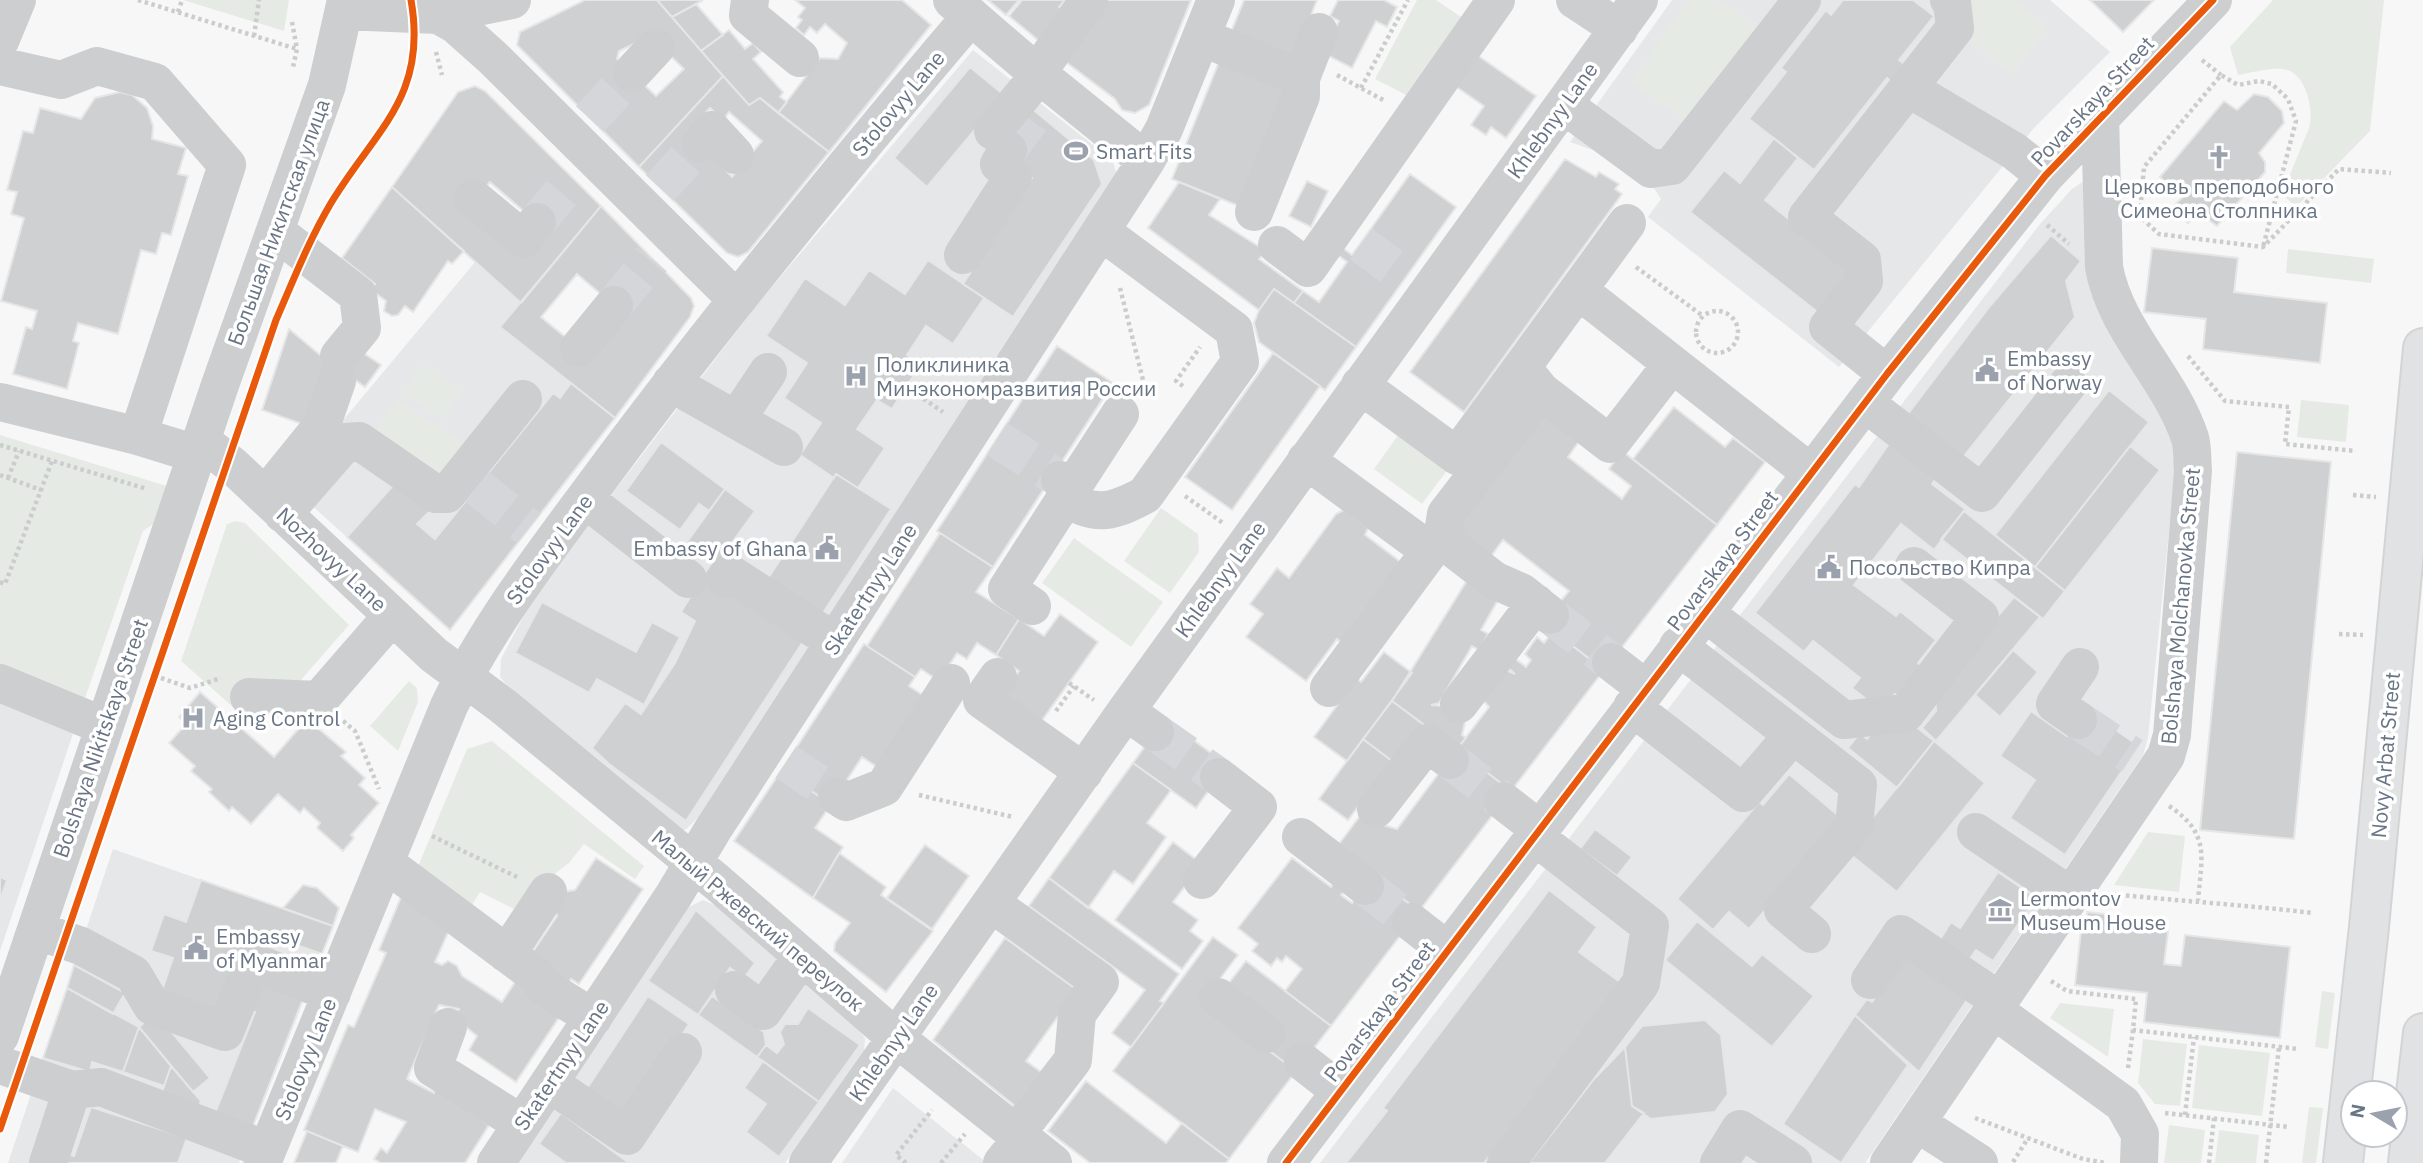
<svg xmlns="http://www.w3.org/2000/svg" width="2423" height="1163" viewBox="0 0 2423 1163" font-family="'IBM Plex Sans',sans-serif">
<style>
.built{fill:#e6e7e8}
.green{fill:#e6eae5}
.building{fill:#cfd0d2;stroke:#e6e6e6;stroke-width:2;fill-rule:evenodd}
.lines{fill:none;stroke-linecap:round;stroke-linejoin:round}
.minor-tunnel{stroke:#d4d6da;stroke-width:38;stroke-dasharray:38 19;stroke-linecap:butt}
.major-casing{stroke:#d3d4d5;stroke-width:42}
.path{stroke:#cbcccc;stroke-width:4.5;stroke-dasharray:3.5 3.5;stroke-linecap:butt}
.minor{stroke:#cdced0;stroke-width:38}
.major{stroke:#e1e2e3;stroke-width:38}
.cycleway-casing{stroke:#fff;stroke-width:11}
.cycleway{stroke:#e8590c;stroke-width:7}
.labels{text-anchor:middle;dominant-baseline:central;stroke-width:7;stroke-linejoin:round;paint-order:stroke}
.street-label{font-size:21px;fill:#697585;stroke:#fff}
.poi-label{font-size:21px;fill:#697585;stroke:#fff;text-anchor:start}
</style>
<rect width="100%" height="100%" fill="#f7f7f7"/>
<!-- built -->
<path class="built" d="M1672,0H2050L2110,52L2034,128L1839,367L1648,217L1661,199L1644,173L1632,164L1570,142Z
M973,50L1112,160L1117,174L702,814L685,830H677L506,684L500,677L501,659L534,596L759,302Z
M2087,179L2170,422L2176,462L2148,738L2143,755L1865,1163H1320L2040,224L2072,189Z
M476,261L521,303L615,418L450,630L289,485Z
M0,664L85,698L0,951Z
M113,849L333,926L239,1163H8Z
M703,900L719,907L858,1029L865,1038L864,1052L785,1163H519L685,909Z
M893,1088L987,1163H842Z"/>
<!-- green -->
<path class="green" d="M183,0H289L284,31Z
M1417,0H1436L1464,19L1410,97L1375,79Z
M1689,0H1718L1756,27L1689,122L1631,82Z
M1972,0H2012L2048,25L2014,74L1973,46L1966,9Z
M2273,0H2384L2370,131L2296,207L2282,194L2309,128C2314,111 2307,76 2287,70C2274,66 2252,73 2238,75L2230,47Z
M2288,249L2374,259L2371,283L2286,273Z
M423,364L461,391L442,419L404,392Z
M398,400L462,444L437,480L373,436Z
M2301,400L2349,405L2346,442L2297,437Z
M1399,434L1448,469L1422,504L1374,469Z
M0,435L170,487L159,520L143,531L85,698L0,664Z
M1161,508L1198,534L1199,552L1170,593L1124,561Z
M235,521L245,523L349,625L258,729L181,661L227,524Z
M1074,538L1163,602L1131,647L1042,583Z
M409,681L417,688L418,702L398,751L370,726Z
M492,741L644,866L635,879L584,844L569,863L548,879L526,915L480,892L465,916L414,876L467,749Z
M2148,832L2185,836L2179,892L2114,885Z
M2322,991L2335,993L2328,1049L2315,1047Z
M2060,1003L2114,1009L2108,1057L2050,1018Z
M2143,1039L2187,1044L2180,1106L2155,1104L2138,1083Z
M2199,1045L2270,1053L2262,1116L2192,1108Z
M2309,1107L2323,1108L2316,1163H2302Z
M2169,1125L2205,1130L2201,1163H2164Z
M2219,1130L2259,1135L2256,1163H2215Z"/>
<!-- building -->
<path class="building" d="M585,0H657L723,76L639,167L517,45L520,32ZM650,36L684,69L656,96L617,59L619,51Z
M657,0H703L672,17Z
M795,0H902L931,25L829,152L778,113L820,58L838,59L847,43L825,24L817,33L810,27L804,35L796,28L802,20L798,17L805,8Z
M988,0H1019L1006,15Z
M1022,0H1065L1059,7L1066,13L1050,50L1009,16Z
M1107,0H1191L1149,105L1135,113L1122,110L1115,99L1066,62Z
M1244,0H1317L1293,62L1229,37Z
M1338,0H1384L1397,7L1387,27L1376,21L1352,68L1323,53L1339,21L1330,16Z
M1843,0H1913L1934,16L1899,60L1907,66L1893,84L1887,78L1814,170L1749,119L1786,72L1781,68L1826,10L1831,15Z
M2090,0H2154L2123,32Z
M696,4L723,35L701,51L672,17Z
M729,30L745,49L753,43L761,52L753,59L783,92L780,97L787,102L778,113L760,98L749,105L701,51Z
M1477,55L1536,96L1506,138L1491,127L1486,135L1471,125L1484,106L1455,86Z
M1221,57L1289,85L1239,206L1172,179Z
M970,67L1004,95L927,187L894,158Z
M723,76L749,105L760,98L829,152L748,252L738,257L727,253L639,167ZM710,108L723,120L729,112L762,141L732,177L689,131Z
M475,86L485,91L601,206L521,303L392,187L458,92ZM490,182L542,227L482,191Z
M120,92L132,95L147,108L153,126L152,139L186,148L178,174L188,176L171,235L162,233L156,254L141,250L118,334L78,323L73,341L79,343L67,389L13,374L26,327L32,329L37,311L1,301L24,218L11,214L17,192L7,190L23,131L33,133L40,108L81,119L95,98Z
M2254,94L2268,97L2282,111L2284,123L2259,153L2265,162V172L2217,226L2198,212L2188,223L2171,208L2182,198L2160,177L2224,101L2237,110Z
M1030,107L1094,160L1102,184L1013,317L963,284L1032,178L1002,145Z
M1774,138L1798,158L1765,200L1854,271L1820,314L1690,212L1724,170L1740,183Z
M1565,159L1596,177L1599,172L1619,184L1615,189L1622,194L1464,412L1410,372Z
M1410,174L1456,207L1356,347L1294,303L1303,291L1319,302L1347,262L1335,253L1340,246L1352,255Z
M1307,181L1328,191L1311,227L1289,216Z
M1179,182L1220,199L1209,215L1266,251L1259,259L1303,291L1294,303L1274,289L1259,310L1148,228Z
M392,187L464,251L452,264L448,261L413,312L405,306L398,315L392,316L384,311L386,301L371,290L375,284L342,258Z
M601,206L691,298L694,306L690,317L615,418L500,327ZM577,274L627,316L575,345L541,317Z
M2051,235L2081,261L2066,281L2075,317L1956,466L1901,423L1990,306Z
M2152,248L2238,258L2234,292L2327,303L2320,363L2203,349L2206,319L2144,312Z
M928,260L984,298L953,344L926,326L907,355L921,364L892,409L877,400L857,429L885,448L858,488L836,474L834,478L800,455L821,423L784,398L807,363L766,336L805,278L845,305L869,270L905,294Z
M1274,289L1356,347L1325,390L1259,342L1254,323L1259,310Z
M289,329L332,365L311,427L262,410Z
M1057,346L1113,383L993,567L937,531Z
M359,350L381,365L365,387L344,372Z
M1273,353L1320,386L1232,510L1185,477Z
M571,383L615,418L450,630L347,537L397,481L430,511L417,524L435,539L553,393L560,398Z
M2109,390L2149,422L2035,567L1995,535Z
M1674,407L1725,447L1733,438L1765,462L1717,525L1633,459Z
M1546,413L1580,440L1568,457L1622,499L1631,486L1609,469L1622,451L1717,525L1604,670L1543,623L1569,591L1503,540L1486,563L1450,536Z
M1895,435L1942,471L1932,484L1965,509L1934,550L1901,524L1854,585L1896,616L1900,611L1936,640L1918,663L1923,668L1900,698L1895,694L1881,711L1852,688L1860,678L1813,641L1804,652L1755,613L1855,484L1859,487Z
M661,442L725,489L709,511L699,504L680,530L626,491Z
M2130,446L2160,470L2065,591L2035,567Z
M2237,452L2331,462L2294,839L2200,830Z
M836,474L891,509L817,622L763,586Z
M725,489L755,511L717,563L687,542Z
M1344,510L1368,528L1365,535L1402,563L1343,644L1337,639L1306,681L1246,637L1263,614L1250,604L1277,568L1289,578L1336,514Z
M1964,511L2065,591L2043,619L1941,539Z
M940,533L993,567L976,592L1019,619L996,655L977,643L967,659L957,653L939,681L921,669L915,677L867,646Z
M708,568L808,634L686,821L609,764L592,748L625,703L641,714L675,663L695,621L681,612Z
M1468,579L1498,600L1481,630L1488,634L1479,650L1472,646L1439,703L1431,705L1443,706L1465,722L1462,735L1466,738L1457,749L1392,701Z
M2014,597L2040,617L1936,741L1922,728L1936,711L1935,691Z
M542,602L636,652L652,622L680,637L644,705L597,679L589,693L515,653Z
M1060,614L1098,642L1040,723L1002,696L1019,671L996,655L1019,619L1044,636Z
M1553,631L1604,670L1511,791L1457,749L1489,707L1483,700L1506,670L1515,674L1507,667L1514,658L1526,667L1531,660L1525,654L1537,637L1544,643Z
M864,644L915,677L909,686L930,700L883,771L862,757L831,804L781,771Z
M2013,650L2038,672L2000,717L1975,695Z
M1384,652L1412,673L1347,761L1314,737L1357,678L1361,682Z
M200,692L274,757L307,719L346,752L341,756L365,778L359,785L379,803L351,835L354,838L343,851L317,828L320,823L304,808L300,813L278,794L251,824L232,807L229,811L209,792L212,789L191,771L195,766L169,743L186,724L179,717Z
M1392,701L1424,725L1396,764L1363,739Z
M2085,709L2139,746L2065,855L2010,818L2035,780L2000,756L2031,711L2067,736Z
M1165,719L1227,765L1196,808L1133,763Z
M1910,722L1934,741L1897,788L1848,748L1860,733L1867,739L1878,725Z
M1363,739L1392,761L1348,820L1319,799Z
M1934,741L1985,783L1897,892L1846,851Z
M1457,749L1511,791L1419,911L1336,848L1363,812L1376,823L1397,829Z
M1133,763L1171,790L1147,823L1166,837L1133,884L1114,871L1088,908L1049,878Z
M781,771L831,804L815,828L843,847L813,898L734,841Z
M1789,774L1846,822L1809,859L1749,929L1729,912L1713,930L1677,899L1759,802L1763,805Z
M1595,829L1632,857L1617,876L1580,849Z
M1173,842L1202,864L1173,902L1198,920L1190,931L1203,941L1182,969L1115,920Z
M925,845L969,876L932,929L887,898Z
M839,853L886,887L881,895L933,931L886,992L834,951L835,943L850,923L813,898Z
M596,858L643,889L579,984L571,979L563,992L532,953L557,916L555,909L562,892L575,890Z
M1292,858L1331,887L1336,879L1347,887L1341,895L1352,903L1373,876L1419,911L1331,1026L1285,991L1302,969L1286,956L1282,962L1277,958L1271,966L1252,951L1258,944L1238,928Z
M1998,872L2036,898L1993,961L1976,950L1963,969L1934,949L1951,922L1960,928Z
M0,877L7,880L0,900Z
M1049,878L1179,974L1160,1001L1164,1003L1131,1047L1112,1033L1145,990L1029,906Z
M201,880L333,926L322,954L259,932L253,950L242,946L216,1019L159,999L173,958L151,951L164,914L186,922Z
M303,885L317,888L339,908L333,926L283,908Z
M1549,890L1597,927L1579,952L1620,982L1484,1163H1346L1387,1111L1383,1108Z
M403,892L450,928L435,962L442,965L448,961L457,966L462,976L502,1002L517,979L564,1010L516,1082L469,1050L477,1036L455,1018L459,1009L439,1005L407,1079L434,1093L436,1088L489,1125L465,1163H381L374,1159L381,1148L387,1153L406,1122L375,1109L358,1152L304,1130L348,1025L354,1027L386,953L379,950Z
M696,910L755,963L744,978L730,968L698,1015L648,981Z
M2087,912L2113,915L2112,926L2168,932L2164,964L2181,966L2185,935L2290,947L2280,1038L2144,1022L2147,993L2075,985L2082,922L2086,923Z
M1697,921L1752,966L1762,954L1814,996L1772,1047L1665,960Z
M1213,937L1238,955L1203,1001L1296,1071L1229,1159L1113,1071Z
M1005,938L1077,990L1026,1061L1041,1072L1015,1106L933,1040Z
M1908,948L1973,991L1919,1072L1855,1015L1867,999L1872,1002Z
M1246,961L1331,1026L1296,1071L1259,1043L1225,988Z
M74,965L125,993L113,1014L67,988Z
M258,976L305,994L251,1131L214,1116L255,1012L245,1008Z
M67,988L139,1027L123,1072L92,1062L90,1072L43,1058Z
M648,996L689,1024L627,1118L586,1090Z
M712,996L764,1032L766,1045L757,1057L698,1015Z
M808,1008L860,1045L819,1102L757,1057L766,1045L777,1053L784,1044L780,1032L785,1024H798Z
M1855,1015L1908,1065L1841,1163L1783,1124Z
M152,1016L165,1024L210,1078L193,1092L139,1027Z
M1705,1020L1721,1035L1728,1094L1715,1112L1651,1119L1632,1106L1625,1047L1642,1026Z
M139,1027L171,1066L164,1086L123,1072Z
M1625,1047L1632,1106L1644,1113L1605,1163H1529L1594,1079Z
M763,1061L819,1102L779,1157L746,1132L766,1104L744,1088Z
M171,1066L201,1101L197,1111L160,1098Z
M1086,1081L1166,1143L1182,1123L1229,1159L1226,1163H1090L1048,1131Z
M91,1107L187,1138L178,1163H59L62,1152L74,1156Z
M561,1113L629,1163H566L539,1144Z
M307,1131L343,1146L336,1163H294Z"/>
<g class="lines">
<!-- minor-tunnel -->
<path class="minor-tunnel" d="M590,119L632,73
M1008,150L1036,112
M660,188L701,143
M537,222L573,179
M1361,244L1406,277
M614,305L652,259
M997,439L1053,475
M477,487L529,528
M1550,615L1611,662
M2078,720L2132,756
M1155,732L1219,777
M1450,760L1503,801
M786,762L837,796
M1365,886L1411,922"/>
<!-- major casing -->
<g class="major-casing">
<path id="major" d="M2343,1163L2369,927L2423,348
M2408,1163L2423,1033"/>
</g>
<!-- path -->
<path class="path" d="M138,0L297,49
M178,12L182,0
M292,22L297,49L293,67
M254,36L259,0
M436,52L442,75
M2202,60L2221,75
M1337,75L1385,101
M1361,88L1408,0
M2137,214L2159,234L2263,247L2339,169L2391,173
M2140,214L2144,167L2221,75L2238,85L2259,81L2272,84L2288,99L2296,121L2263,247
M2047,225L2069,244
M1636,267L1703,316
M1120,288L1146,392
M1696 332a21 21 0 1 1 42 0a21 21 0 1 1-42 0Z
M2188,356L2225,401L2289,407L2285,444L2356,451
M1183,386L1176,381L1200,347
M906,387L943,412
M0,445L147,489
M0,475L41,490
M8,478L19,451
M2353,495L2376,497
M1185,496L1223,523
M0,582L5,584L52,461
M2339,634L2363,635
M161,678L190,688L221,678
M1069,683L1094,700
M1056,711L1074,686
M343,721L355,731L379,789
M919,795L1013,817
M2169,806C2210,833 2202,856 2198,900
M432,836L519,878
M2112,894C2179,901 2246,905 2313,913
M2051,981L2067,991L2136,999L2133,1030L2298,1049
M2128,1068L2133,1030
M2165,1113L2289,1127
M0,1114L13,1119
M2185,1115L2194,1037
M1975,1118L2083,1159L2106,1163
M2013,1162L2028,1138
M906,1163L896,1155L932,1110
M941,1163L965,1134
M2209,1163L2214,1118
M2266,1163L2279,1047"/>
<!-- minor -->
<path class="minor" d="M750,0L748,15L800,58
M952,0L1037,73L1146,161
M1575,0L1619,29
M344,11L438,15L512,0
M438,15L456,25L492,57L736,299
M1201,37L1301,78L1319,32
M0,41L17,0
M0,66L61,80L97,66L155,82L227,165L138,436
M632,73L656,47
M1037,73L1089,0
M1908,88L1955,28L1952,2L1949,0
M1564,105L1651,169L1672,166L1802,0
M993,131L1039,75
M701,143L712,130L735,155
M473,198L523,239L537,222
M1254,212L1301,96V78
M275,231L358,295L362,328L339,356
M1277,245L1308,268L1496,0
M963,255L1013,177L999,164L1008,150
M1578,290L1811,473
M579,348L614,305
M1524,370L1541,391L1610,444L1672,364
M1887,374L1828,327L1864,281L1862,260L1807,217L1908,88L2014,151L2045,176
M671,383L784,447
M1360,385L1457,456L1627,223
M1541,391L1446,514L1442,540L1494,580L1521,592L1550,615
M0,402L138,436L196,454
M1865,403L1982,493L2068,384
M736,420L768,372
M201,440L233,466L434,655L503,706L718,883L896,1038L1053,1163
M1306,460L1430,551L1329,688
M1072,488L1120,414
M265,496L321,427L337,381
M1066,498C1096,518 1115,511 1145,495L1240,362L1234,330L1102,232
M585,499L688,579
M283,514L346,442L359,441L436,494H447L523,399
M725,579L729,573L835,642
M1032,606L1007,589L1072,488L1060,480
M1704,612L1844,720L1906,713L1980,617L1914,566
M1678,646L1858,785L1854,826L1783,910L1812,934
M1611,662L1646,689
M998,677L982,700L1084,772
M0,683L104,726
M249,697L319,700L392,616
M1459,704L1536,603
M1632,707L1743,793L1793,735
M1126,711L1155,732
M2078,720L2055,704L2080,667
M837,796L846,802L884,787L951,683
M1503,801L1539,829
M1376,809L1427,743L1450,760
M1976,832L2071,896
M1301,837L1365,886
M385,863L537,976C542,990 578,1007 593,1018
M1202,880L1258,807L1219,777
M991,903L1100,982L1077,1014L1073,1060L1016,1134
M1411,922L1447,950
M36,930L81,946L133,974L152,1006L225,1032L253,962L332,993
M507,954L548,892
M1870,980L1901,934L2000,1001
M734,990L763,1011L802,956
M1218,997L1266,1034
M1994,1010L2123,1104L2140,1134L2139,1163
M448,1027L433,1068L522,1124
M0,1036L220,385L327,85L346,0
M1303,1062L1340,1091
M0,1065L72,1090L101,1087L267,1150
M549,1083L627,1136L683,1052
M1917,1123L1979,1163
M48,1163L72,1090
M262,1163L449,706C492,618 553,542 611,463C725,310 847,162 971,16
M496,1163L674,895L712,831L1146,161L1164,129L1216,0
M808,1163L1126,711L1639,0
M1002,1163L1022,1138
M1286,1163L1887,374L2045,176L2213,0
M1506,1163L1641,983L1650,926L1534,836
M1719,1163L1740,1129L1793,1163
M1889,1163L2166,756L2172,735L2193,471C2192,460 2193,448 2190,438C2170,377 2115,330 2104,267L2100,115"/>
<!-- major -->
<use href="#major" class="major"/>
<!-- cycleway casing -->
<g class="cycleway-casing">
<path id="cycleway" d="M0,1129L276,320C293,281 309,240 331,203C375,130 428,97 411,0
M1286,1163L1887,374L2045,176L2213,0"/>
</g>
<!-- cycleway -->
<use href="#cycleway" class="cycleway"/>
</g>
<!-- icons -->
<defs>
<g id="stadium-bare" transform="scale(1.89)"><path d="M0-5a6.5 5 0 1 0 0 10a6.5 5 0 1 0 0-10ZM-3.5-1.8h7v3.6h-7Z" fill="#9ba2ad" stroke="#fff" stroke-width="2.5" paint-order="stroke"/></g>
<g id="church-bare" transform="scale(1.89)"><path d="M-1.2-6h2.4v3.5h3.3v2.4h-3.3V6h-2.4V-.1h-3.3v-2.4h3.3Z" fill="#9ba2ad" stroke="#fff" stroke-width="2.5" paint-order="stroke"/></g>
<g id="civic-bare" transform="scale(1.89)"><path d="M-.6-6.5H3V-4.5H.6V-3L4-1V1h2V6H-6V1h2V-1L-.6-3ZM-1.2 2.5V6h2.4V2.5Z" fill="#9ba2ad" stroke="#fff" stroke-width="2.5" paint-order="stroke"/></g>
<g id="hospital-bare" transform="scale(1.89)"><path d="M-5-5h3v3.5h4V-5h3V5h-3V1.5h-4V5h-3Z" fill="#9ba2ad" stroke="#fff" stroke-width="2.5" paint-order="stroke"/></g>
<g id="museum-bare" transform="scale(1.89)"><path d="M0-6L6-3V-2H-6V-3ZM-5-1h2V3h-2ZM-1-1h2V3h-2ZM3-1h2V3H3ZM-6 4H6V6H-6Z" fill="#9ba2ad" stroke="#fff" stroke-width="2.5" paint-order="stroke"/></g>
</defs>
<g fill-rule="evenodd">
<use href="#stadium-bare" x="1076" y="151"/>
<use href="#church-bare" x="2219" y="157"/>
<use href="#civic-bare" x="1987" y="370"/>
<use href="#hospital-bare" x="856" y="376"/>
<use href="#civic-bare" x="827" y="548"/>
<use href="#civic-bare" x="1829" y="567"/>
<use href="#hospital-bare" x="193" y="718"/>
<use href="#museum-bare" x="2000" y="910"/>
<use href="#civic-bare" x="196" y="948"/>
</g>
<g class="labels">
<!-- street labels -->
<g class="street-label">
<text transform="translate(2092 101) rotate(-47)">Povarskaya Street</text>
<text transform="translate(898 103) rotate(-50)">Stolovyy Lane</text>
<text transform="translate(1552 120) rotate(-54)">Khlebnyy Lane</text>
<text transform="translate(278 222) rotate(-70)">Большая Никитская улица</text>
<text transform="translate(549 549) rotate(-54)">Stolovyy Lane</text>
<text transform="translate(332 559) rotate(43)">Nozhovyy Lane</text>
<text transform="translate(1722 560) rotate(-53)">Povarskaya Street</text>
<text transform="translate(1220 579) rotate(-54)">Khlebnyy Lane</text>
<text transform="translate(870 589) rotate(-57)">Skatertnyy Lane</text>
<text transform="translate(2180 606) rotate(-85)">Bolshaya Molchanovka Street</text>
<text transform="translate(100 738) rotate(-71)">Bolshaya Nikitskaya Street</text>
<text transform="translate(2385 755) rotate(-85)">Novy Arbat Street</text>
<text transform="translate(758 920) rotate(40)">Малый Ржевский переулок</text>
<text transform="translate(1379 1011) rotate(-53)">Povarskaya Street</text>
<text transform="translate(893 1042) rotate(-55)">Khlebnyy Lane</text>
<text transform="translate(305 1059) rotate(-68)">Stolovyy Lane</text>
<text transform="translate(561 1065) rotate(-56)">Skatertnyy Lane</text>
</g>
<!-- poi labels -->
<g class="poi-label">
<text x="1096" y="151">Smart Fits</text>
<text x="2219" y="186" text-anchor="middle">Церковь преподобного<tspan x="2219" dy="24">Симеона Столпника</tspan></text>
<text x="2007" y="358">Embassy<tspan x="2007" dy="24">of Norway</tspan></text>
<text x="876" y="364">Поликлиника<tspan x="876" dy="24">Минэкономразвития России</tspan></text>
<text x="807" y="548" text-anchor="end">Embassy of Ghana</text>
<text x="1849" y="567">Посольство Кипра</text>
<text x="213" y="718">Aging Control</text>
<text x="2020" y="898">Lermontov<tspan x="2020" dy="24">Museum House</tspan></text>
<text x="216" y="936">Embassy<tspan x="216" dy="24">of Myanmar</tspan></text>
</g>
</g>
<!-- north arrow -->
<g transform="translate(2374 1114) rotate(280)"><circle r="33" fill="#ffffff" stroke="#c3c8ce" stroke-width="2"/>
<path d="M0-5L12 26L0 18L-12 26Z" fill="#9ba2ad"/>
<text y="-10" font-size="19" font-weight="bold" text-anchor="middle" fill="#697585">N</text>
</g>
</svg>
